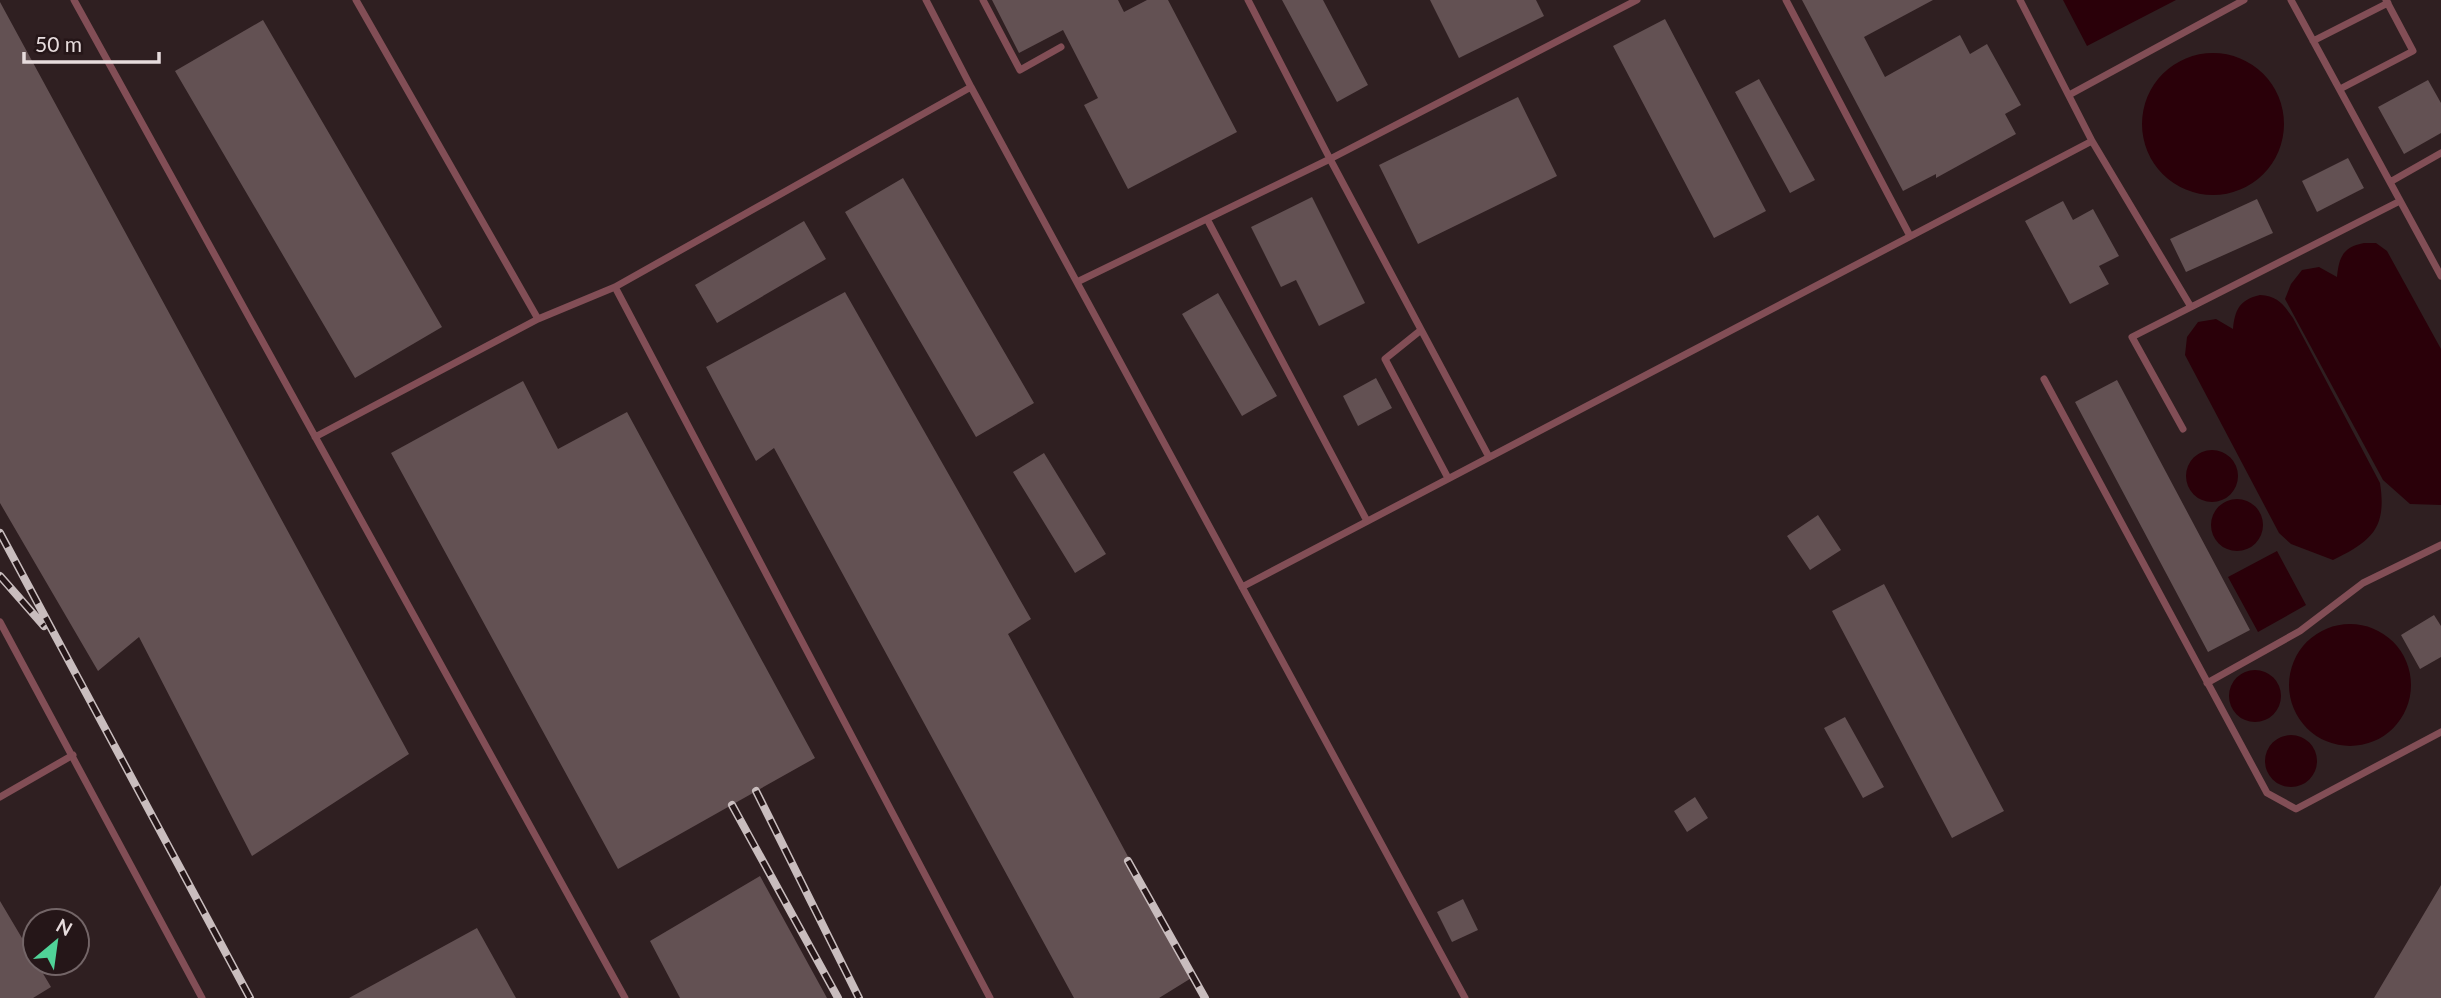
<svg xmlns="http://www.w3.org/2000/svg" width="2441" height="998" viewBox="0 0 2441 998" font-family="Lato,sans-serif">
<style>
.water{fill:#2a0009}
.building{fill:#635153}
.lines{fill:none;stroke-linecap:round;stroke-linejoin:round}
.service{stroke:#824e56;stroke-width:7}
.rail-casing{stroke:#c9bdbe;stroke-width:8}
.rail{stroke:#251618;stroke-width:5;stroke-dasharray:16;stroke-linecap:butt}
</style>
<rect width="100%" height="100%" fill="#2f1f21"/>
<!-- water -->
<path class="water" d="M2063,0H2176L2087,46Z
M2142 124a71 71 0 1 1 142 0a71 71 0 1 1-142 0Z
M2364,243H2376L2387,251L2441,349V505L2410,504L2383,480L2285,299L2291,284L2302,270L2319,267L2337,277C2339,257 2343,247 2364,243Z
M2260,295C2278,296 2283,304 2293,318L2380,483C2387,528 2372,541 2333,560L2291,544L2279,533L2185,355L2187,337L2198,322L2216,319L2233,329C2235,310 2239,300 2260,295Z
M2186 476a26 26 0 1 1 52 0a26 26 0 1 1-52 0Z
M2211 525a26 26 0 1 1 52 0a26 26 0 1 1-52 0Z
M2277,551L2306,605L2258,632L2228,577Z
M2289 685a61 61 0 1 1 122 0a61 61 0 1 1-122 0Z
M2229 696a26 26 0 1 1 52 0a26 26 0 1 1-52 0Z
M2265 761a26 26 0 1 1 52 0a26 26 0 1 1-52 0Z"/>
<!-- building -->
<path class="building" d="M992,0H1118L1124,12L1147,0H1168L1237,132L1128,189L1084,105L1098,98L1063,30L1019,53Z
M1282,0H1323L1368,85L1337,102Z
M1430,0H1536L1544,16L1459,58Z
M1802,0H1933L1864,37L1885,77L1960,35L1970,54L1987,44L2021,105L2005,114L2016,134L1936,178V174L1903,191Z
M0,2L409,754L252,856L139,637L98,671L0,503Z
M1665,19L1766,211L1714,238L1613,46Z
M263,20L442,327L355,378L175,71Z
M1759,79L1815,180L1790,193L1735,92Z
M2428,80L2441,103V133L2404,154L2378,107Z
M1518,97L1557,176L1418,244L1379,165Z
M2348,158L2364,188L2317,212L2302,181Z
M903,178L1034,403L976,437L845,212Z
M1312,197L1365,303L1319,326L1296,280L1281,287L1251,227Z
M2257,199L2273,233L2186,272L2170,239Z
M2063,201L2073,220L2093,209L2119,256L2099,266L2109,284L2070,304L2025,221Z
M804,221L826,259L717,323L695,285Z
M845,292L1031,619L1008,634L1193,977L1159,998H1074L774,448L756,461L706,367Z
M1218,293L1277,396L1242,416L1182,314Z
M1376,378L1392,408L1358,426L1343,396Z
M2117,380L2250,630L2208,652L2075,402Z
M523,381L558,449L627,412L815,758L618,869L391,453Z
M1044,453L1106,554L1075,573L1013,472Z
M1818,515L1841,550L1810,570L1787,536Z
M1884,584L2004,811L1952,838L1832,611Z
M2434,615L2441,626V657L2420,669L2401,635Z
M1845,717L1884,787L1863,798L1824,728Z
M1695,797L1708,818L1687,832L1674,811Z
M760,876L827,998H680L650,941Z
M2441,885V998H2374Z
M1463,899L1478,930L1452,942L1437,912Z
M0,901L51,987L33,998H0Z
M477,928L516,998H349Z"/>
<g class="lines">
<!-- service -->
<path class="service" d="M74,0L625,998
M356,0L538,319
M926,0L971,87
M983,0L1020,70L1061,47
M1248,0L1330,159L1637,0
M1786,0L1910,236
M2291,0L2441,276
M2313,41L2388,3
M2340,89L2413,51L2386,0
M2069,95L2244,0
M2092,141L2191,307
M2390,182L2441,153
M1207,219L1367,521
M1077,282L1330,159L1489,457
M615,287L990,998
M1421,330L1385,359L1448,478
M2044,379L2267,793L2296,809L2441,732
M2183,429L2132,337L2400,201
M315,437L538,319L615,287L971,87L1465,998
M1242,587L2092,141L2020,0
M0,622L202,998
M2207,683L2300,631L2363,583L2441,545
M0,797L73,755"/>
<!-- rail casing -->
<g class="rail-casing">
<path id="rail" d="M0,533L250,998
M0,576L44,626
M756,791L859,998
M732,805L838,998
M1128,861L1205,998"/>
</g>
<!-- rail -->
<use href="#rail" class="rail"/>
</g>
<!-- north arrow -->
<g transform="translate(56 942) rotate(29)"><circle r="33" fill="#251618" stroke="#736567" stroke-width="2"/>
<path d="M0-5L12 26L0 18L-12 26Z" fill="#50d398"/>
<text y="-10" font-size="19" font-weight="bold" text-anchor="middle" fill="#e7dcdd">N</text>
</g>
<!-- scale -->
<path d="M24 52v10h135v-10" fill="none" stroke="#e7dcdd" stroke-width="3.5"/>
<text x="35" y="52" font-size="21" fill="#e7dcdd" stroke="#251618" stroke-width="5" paint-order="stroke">50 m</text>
</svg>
